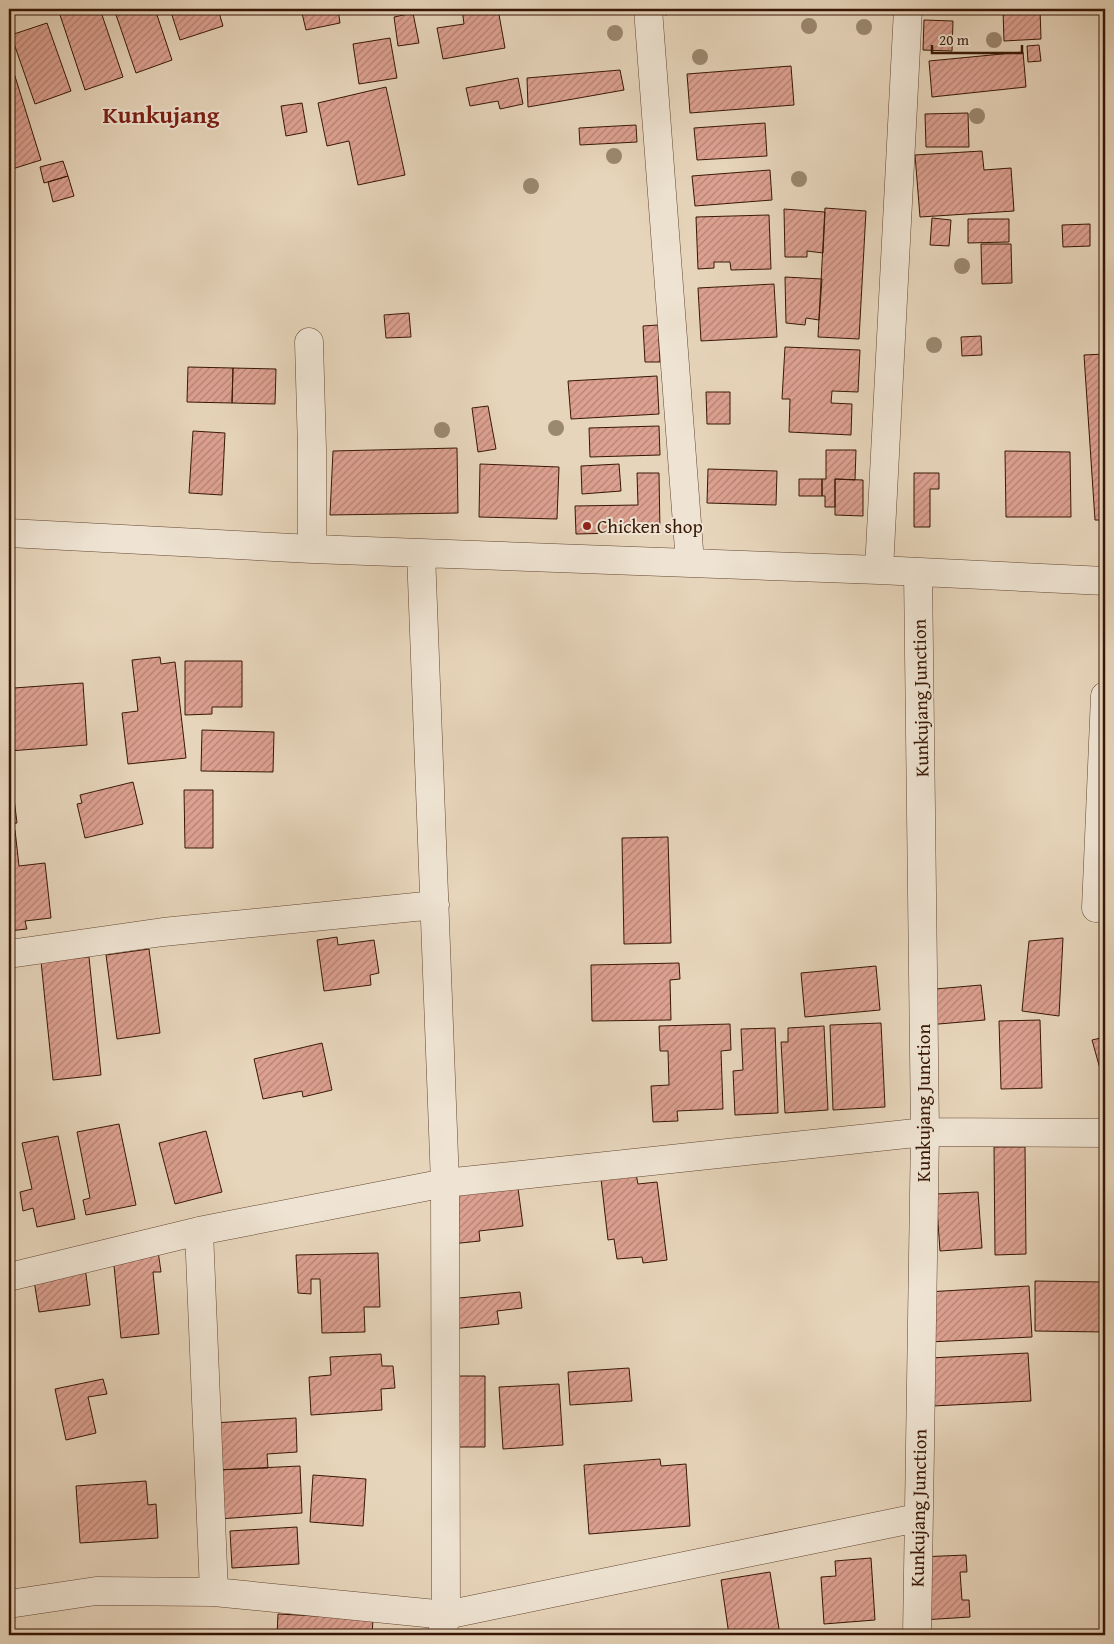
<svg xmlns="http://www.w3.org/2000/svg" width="1114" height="1644" viewBox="0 0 1114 1644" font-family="'Gentium Book Plus',serif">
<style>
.building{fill:url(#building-hatch);stroke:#381705}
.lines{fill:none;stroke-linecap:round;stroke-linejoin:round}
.minor-casing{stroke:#644632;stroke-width:29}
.minor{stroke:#efe4d3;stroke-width:28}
.tree{fill:#9b886f}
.poi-dot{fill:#8f2418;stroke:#efe4d3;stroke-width:2}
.labels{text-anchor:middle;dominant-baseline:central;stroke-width:4;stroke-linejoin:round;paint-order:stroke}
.poi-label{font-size:19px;fill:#381705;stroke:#efe4d3;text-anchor:start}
.street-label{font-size:19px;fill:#381705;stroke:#efe4d3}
.district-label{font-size:24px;font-weight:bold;fill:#7a1f14;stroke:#efe4d3}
</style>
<defs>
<pattern id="building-hatch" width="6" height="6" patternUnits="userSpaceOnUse" patternTransform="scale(1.25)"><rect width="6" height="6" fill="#dda191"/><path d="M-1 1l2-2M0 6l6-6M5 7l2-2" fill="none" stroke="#b48274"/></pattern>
</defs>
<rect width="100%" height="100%" fill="#e7d5bb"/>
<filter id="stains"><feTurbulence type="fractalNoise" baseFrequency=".004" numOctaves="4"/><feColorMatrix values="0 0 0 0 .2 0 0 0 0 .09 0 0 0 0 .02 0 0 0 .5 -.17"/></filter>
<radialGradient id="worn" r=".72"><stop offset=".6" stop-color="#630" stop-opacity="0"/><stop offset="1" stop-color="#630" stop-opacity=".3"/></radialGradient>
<!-- building -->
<path class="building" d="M58,9H100L123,77L85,90Z
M114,9H155L172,60L136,73Z
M170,9H218L223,26L180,40Z
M301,9H338L340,23L306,30Z
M462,9H498L505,48L443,59L437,28L464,24Z
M652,9H679L680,12L665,15L664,12L653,14Z
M735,9H760V10L735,13Z
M1040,9L1041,39L1004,41L1003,10Z
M413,13L419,43L398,46L394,17Z
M924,20L953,21L952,51L923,50Z
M47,23L71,91L35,104L11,35Z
M390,38L397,78L359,84L353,44Z
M1039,45L1041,61L1028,62L1027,46Z
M1023,52L1026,87L932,97L929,61Z
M9,57L41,160L9,170Z
M791,66L794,105L690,113L687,74Z
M620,70L624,90L528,107L527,78Z
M518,78L523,104L500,109L498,101L470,106L466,88Z
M386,87L405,175L358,185L349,141L327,146L318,103Z
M302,103L307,132L286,136L281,106Z
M968,113L969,147H926L925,114Z
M765,123L767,156L697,160L694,128Z
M636,125L637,142L580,145L579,128Z
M982,151L984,170L1011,168L1014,211L920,217L915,155Z
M63,161L68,176L44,183L40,167Z
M770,170L772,200L695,206L692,176Z
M68,176L74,196L53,202L48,182Z
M825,208L866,211L859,339L818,337Z
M784,209L825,212L823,253L807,251V257H785Z
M769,215L771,269L731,270L730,262H714V268L698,269L696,217Z
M932,218L951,220L949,246L930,245Z
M968,219H1009V242L968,243Z
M1090,224V246L1063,247L1062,225Z
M981,244H1011L1012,283L982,284Z
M785,277L822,279L819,320L806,318L805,325L786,323Z
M774,284L777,337L701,341L698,288Z
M409,313L411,337L386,338L384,315Z
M658,325L660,362H645L643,326Z
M981,336L982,355L962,356L961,337Z
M785,347L860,350L858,392L832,391L831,403L852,404L851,435L789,432L790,399H782Z
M1105,354V520H1095L1084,355Z
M188,367L233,368L232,403L187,402Z
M233,368L276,369L275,404L232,403Z
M657,376L659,414L571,419L568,381Z
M706,392H730V424H707Z
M488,406L496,449L478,452L472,408Z
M659,426L660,455L590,457L589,428Z
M193,431L225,433L222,495L189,493Z
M457,448L458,513L330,515L333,451Z
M826,450H856L855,480L835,479V507H825V496H822V479H826Z
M1005,451L1070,452L1071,517H1006Z
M480,464L559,467L557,519L479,517Z
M619,464L621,491L582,494L581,466Z
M708,469L777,471L776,505L707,503Z
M637,473H659L660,532L576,534L575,506L638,505Z
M914,473H939V489H930V527H914Z
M799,479H822V496H799Z
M835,479L863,480V516L835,515Z
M160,657L161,664L175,662L186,758L128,764L122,713L138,711L132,660Z
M185,661H242V707H212V714L185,715Z
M83,683L87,745L9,751V694L14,693V688Z
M202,730L274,732L273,772L201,771Z
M9,782H12L17,823L9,824Z
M133,782L143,824L85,838L77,804L82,803L80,795Z
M184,790H213V848H185Z
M15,830L19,866L45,863L51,918L25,921L27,929L9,931V831Z
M668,837L671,943L624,944L622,838Z
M337,937L338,945L374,940L379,973L370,975L371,985L324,991L317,940Z
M1063,938L1059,1016L1022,1011L1029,941Z
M149,949L160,1033L117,1039L106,955Z
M89,957L101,1075L53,1080L41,961Z
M679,963L680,979L670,980L671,1020L592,1021L591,965Z
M876,966L880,1010L805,1017L801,973Z
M981,985L985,1020L927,1025L924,990Z
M1040,1020L1042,1088L1001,1089L999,1021Z
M881,1023L885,1107L833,1110L830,1025Z
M730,1024L731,1050L721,1051L723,1109L677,1111L678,1121L653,1122L651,1086L669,1085L668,1051H660L659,1026Z
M824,1026L828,1110L785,1113L781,1042H788V1028Z
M775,1028L778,1113L735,1115L733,1071L743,1070L741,1029Z
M1105,1037V1075L1102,1076L1092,1040Z
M322,1043L332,1090L303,1097L302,1091L263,1099L254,1059Z
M119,1124L136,1205L86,1215L83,1200L90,1198L77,1132Z
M206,1131L222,1192L175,1204L159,1143Z
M58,1136L75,1219L37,1227L33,1208L23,1211L20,1192L32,1189L22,1143Z
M994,1147H1025L1026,1254L995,1255Z
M636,1174L638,1184L657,1182L667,1260L643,1263L642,1257L617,1259L614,1239L608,1240L601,1179Z
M518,1188L523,1226L479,1231L480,1241L451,1244L446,1196Z
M978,1192L982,1248L940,1251L936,1194Z
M158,1251L161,1272H153L159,1334L121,1338L113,1255Z
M378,1253L380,1307H364L365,1332L322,1333L320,1279H311V1294L298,1293L296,1255Z
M85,1267L90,1305L39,1312L33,1274Z
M1035,1281L1105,1282V1332L1035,1331Z
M1029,1286L1032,1337L929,1342L927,1292Z
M520,1292L522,1308L497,1311L499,1324L452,1329L449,1299Z
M1028,1353L1031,1401L933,1406L930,1358Z
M381,1354L382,1366H393L395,1388L381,1389L382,1410L311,1415L309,1377L331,1375L330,1357Z
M629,1368L632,1401L570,1405L568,1372Z
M458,1376H485V1447H457Z
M103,1379L107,1394L88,1397L96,1433L66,1440L55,1389Z
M559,1384L563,1445L503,1449L499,1387Z
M296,1418L297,1452L267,1454L268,1468L216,1470L213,1423Z
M660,1459L661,1466L686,1464L690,1526L589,1534L584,1465Z
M300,1466L302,1513L219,1519L216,1470Z
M313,1475L366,1479L363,1526L310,1522Z
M146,1481L148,1505L156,1504L158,1538L80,1543L76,1486Z
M297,1527L299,1564L232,1568L230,1531Z
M966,1555L967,1572H960L962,1600H969L970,1617L922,1620L919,1557Z
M871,1558L875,1620L824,1624L821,1577L836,1576L835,1561Z
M770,1572L780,1635H726H729L721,1580Z
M278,1614L373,1619L372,1635H277Z"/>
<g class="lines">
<!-- minor casing -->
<g class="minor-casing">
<path id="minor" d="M648,9L690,563
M309,342L312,449V549
M9,533L312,549L879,570L1105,581
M421,553L445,1183L446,1615L442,1635
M879,570L908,9
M1096,908L1105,696
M9,954L163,932L435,905
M199,1231L214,1592
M9,1277L199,1231L445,1183L925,1132L1105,1133
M9,1604L96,1591L214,1592L446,1615L917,1518
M917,1635L925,1132L918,572"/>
</g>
<!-- minor -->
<use href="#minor" class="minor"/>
</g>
<!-- trees -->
<g class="tree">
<circle cx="809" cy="26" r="8"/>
<circle cx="864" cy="27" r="8"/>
<circle cx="615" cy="33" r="8"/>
<circle cx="994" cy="40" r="8"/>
<circle cx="700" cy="57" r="8"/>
<circle cx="977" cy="116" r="8"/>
<circle cx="614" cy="156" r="8"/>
<circle cx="799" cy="179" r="8"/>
<circle cx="531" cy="186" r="8"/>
<circle cx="962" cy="266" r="8"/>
<circle cx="934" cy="345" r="8"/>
<circle cx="556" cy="428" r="8"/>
<circle cx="442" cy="430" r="8"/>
</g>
<!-- markers -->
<circle class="poi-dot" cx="587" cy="526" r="5"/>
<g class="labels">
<!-- poi labels -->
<g class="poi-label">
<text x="597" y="526">Chicken shop</text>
</g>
<!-- street labels -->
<g class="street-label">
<text transform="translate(920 698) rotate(-91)">Kunkujang Junction</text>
<text transform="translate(923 1103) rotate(-90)">Kunkujang Junction</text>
<text transform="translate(918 1508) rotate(-89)">Kunkujang Junction</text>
</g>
<!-- district labels -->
<g class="district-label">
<text x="161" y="114">Kunkujang</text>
</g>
</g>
<!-- margin -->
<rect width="1114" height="1644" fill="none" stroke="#e7d5bb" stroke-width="30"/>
<rect x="10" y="10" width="1094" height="1624" fill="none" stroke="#381705" stroke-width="2.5"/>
<rect x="15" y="15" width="1084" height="1614" fill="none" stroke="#381705"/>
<!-- scale -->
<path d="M932 45v8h90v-8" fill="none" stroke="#381705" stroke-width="2.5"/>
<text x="939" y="45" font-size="15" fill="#381705" stroke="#efe4d3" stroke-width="4" paint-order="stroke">20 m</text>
<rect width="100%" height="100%" filter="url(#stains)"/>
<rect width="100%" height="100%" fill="url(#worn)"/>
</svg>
